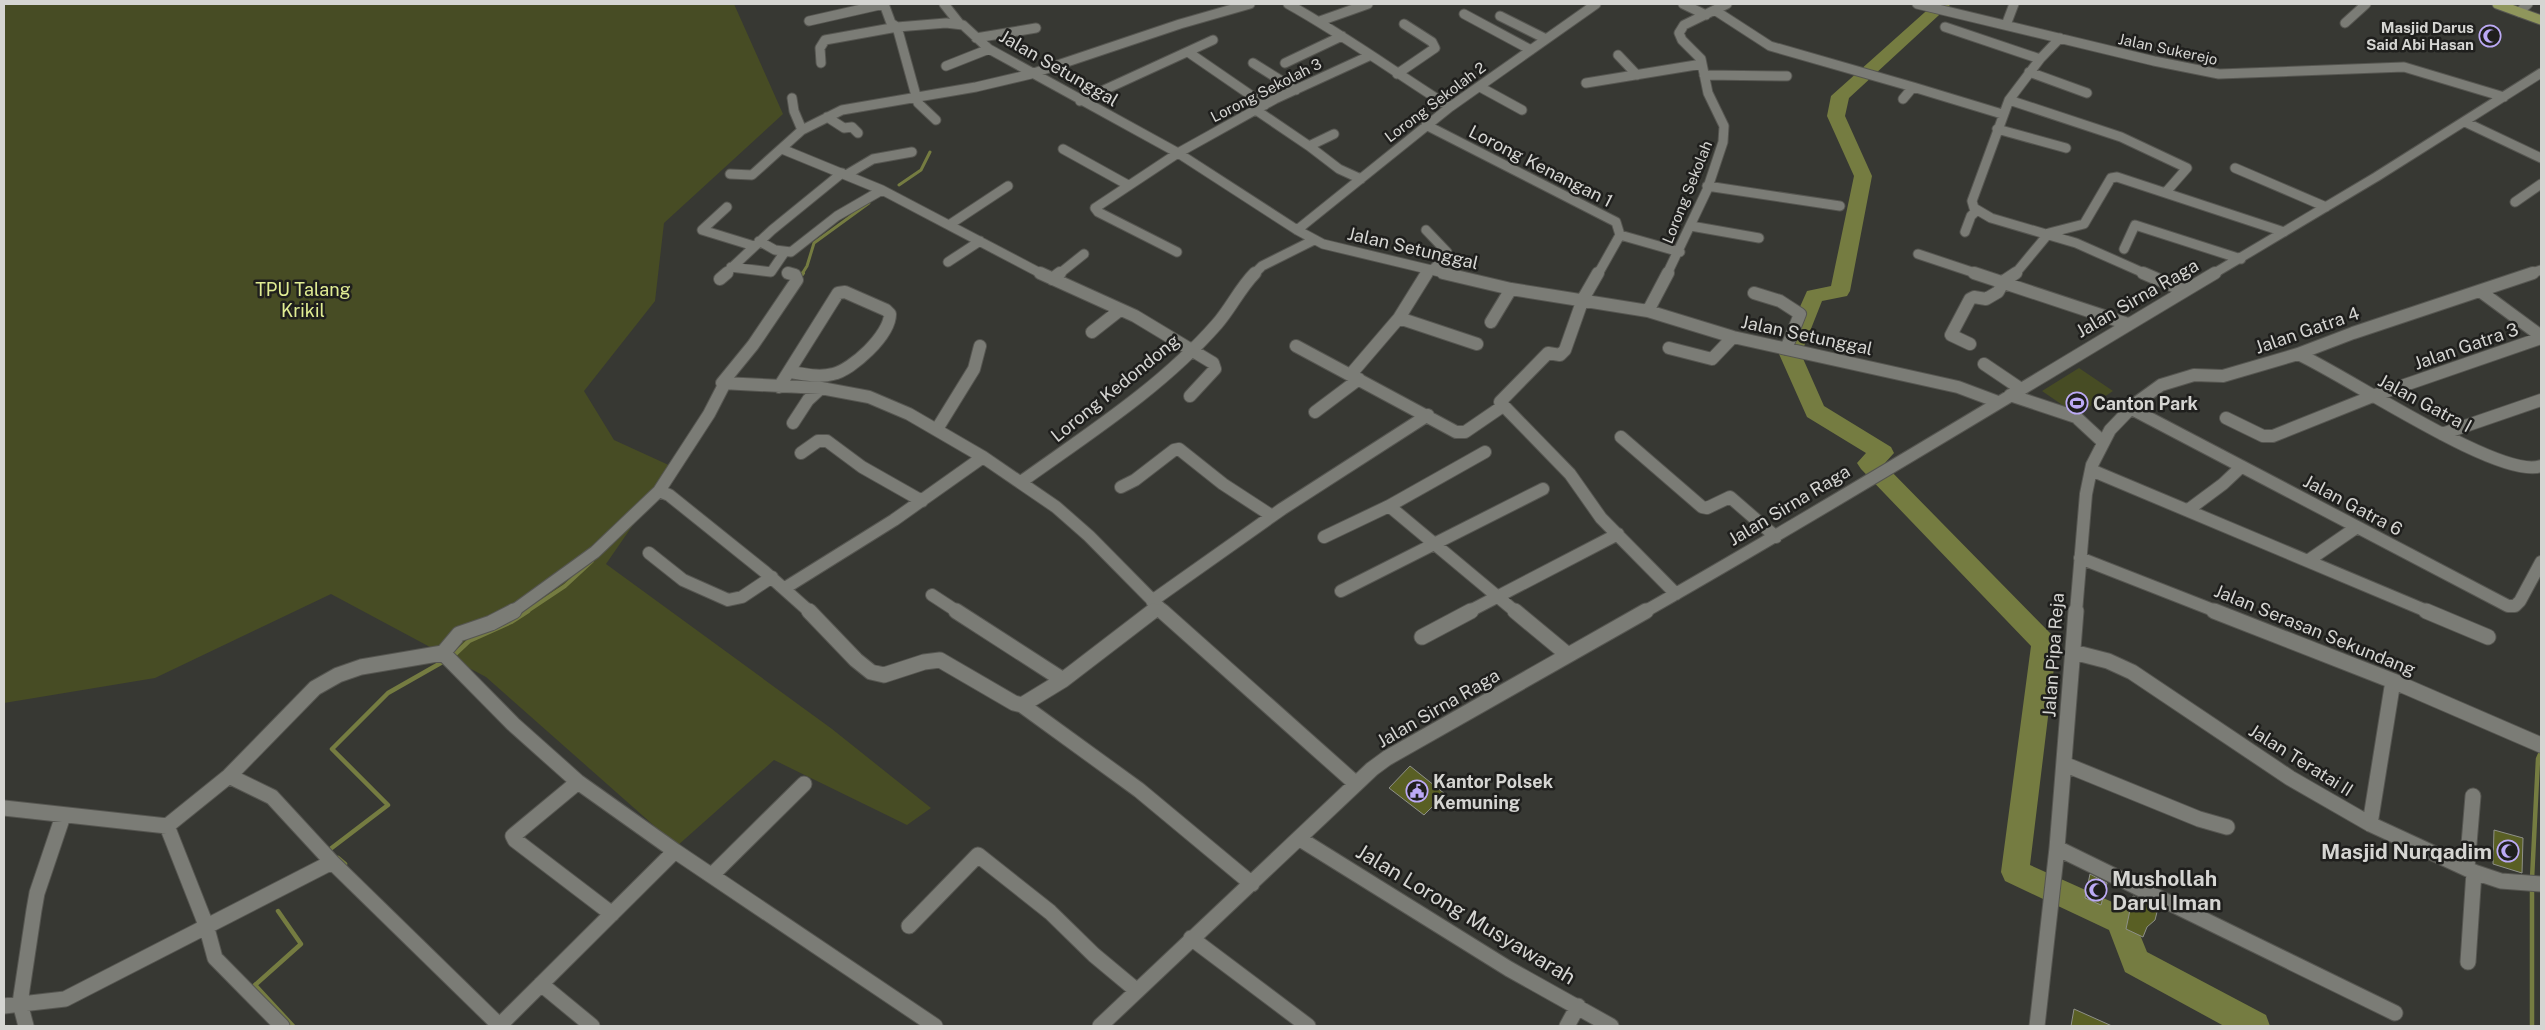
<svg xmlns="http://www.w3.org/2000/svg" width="2545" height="1030" viewBox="0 0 2545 1030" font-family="'Public Sans',sans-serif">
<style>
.green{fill:#474c24}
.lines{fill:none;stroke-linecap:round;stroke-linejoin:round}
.stream-far2{stroke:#757c41;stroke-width:3}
.stream-far1{stroke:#757c41;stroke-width:4}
.stream{stroke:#757c41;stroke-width:4.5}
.river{fill:#757c41;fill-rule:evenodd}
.building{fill:#595f24;stroke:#8e9089}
.minor-far2-casing{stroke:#565651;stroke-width:11}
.minor-far1-casing{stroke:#565651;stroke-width:14}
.minor-casing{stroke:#565651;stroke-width:17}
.major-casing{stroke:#565651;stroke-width:11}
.minor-far2{stroke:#7b7c76;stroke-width:9}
.minor-far1{stroke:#7b7c76;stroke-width:12}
.minor{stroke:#7b7c76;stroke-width:15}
.major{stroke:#8f965c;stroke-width:9}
.labels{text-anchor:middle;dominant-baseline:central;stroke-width:5;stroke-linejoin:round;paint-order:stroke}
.far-poi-label{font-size:15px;font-weight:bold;fill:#d5d5d2;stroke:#1f1f1d;text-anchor:end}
.far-street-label{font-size:15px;fill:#d5d5d2;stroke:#1f1f1d}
.street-label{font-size:18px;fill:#d5d5d2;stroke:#1f1f1d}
.park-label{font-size:18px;fill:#e0ec93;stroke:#1f1f1d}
.poi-label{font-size:18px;font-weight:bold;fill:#d5d5d2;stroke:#1f1f1d;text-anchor:start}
.near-poi-label{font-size:21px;font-weight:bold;fill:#d5d5d2;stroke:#1f1f1d;text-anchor:end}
.near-street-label{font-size:21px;fill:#d5d5d2;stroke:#1f1f1d}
</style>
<rect width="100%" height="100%" fill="#373833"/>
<!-- green -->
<path class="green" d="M4,4H734L783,114L664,223L655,301L584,391L614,440L673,467L606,564L832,729L931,808L907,825L774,760L677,846L486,677L331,594L155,678L4,703Z
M2079,368L2113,391L2077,415L2042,391Z"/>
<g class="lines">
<!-- stream-far2 -->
<path class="stream-far2" d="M899,185L921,170L930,152
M802,274L807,266L814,243L869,203"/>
<!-- stream-far1 -->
<path class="stream-far1" d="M800,277L803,273
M526,612L565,586L592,561"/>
<!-- stream -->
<path class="stream" d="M452,657L469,641L511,622L528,611
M329,850L388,805L332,749L388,693L446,660
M338,858L345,864
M2532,879L2538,759L2541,752
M2532,886V1026
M278,911L301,944L255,985L293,1026"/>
<!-- river -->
<path class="river" d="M1934,4H1951L1849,98L1845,116L1872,176L1850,291L1847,296L1822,301L1801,354L1824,406L1891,447L1894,453L1884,464L2053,636L2057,643L2030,865L2130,910L2147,952L2266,1015L2270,1026H2224L2125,972L2109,930L2005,881L2001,872L2031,646L1861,469L1857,463L1866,453L1807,417L1779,354L1807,291L1831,286L1854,176L1827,116L1831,96Z"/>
</g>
<!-- building -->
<path class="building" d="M1410,766L1445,794L1424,815L1389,788Z
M2494,830L2523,838L2522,873L2493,864Z
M2090,874L2107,883L2101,905L2085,898Z
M2133,896L2158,908L2155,920L2147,927L2143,937L2126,929Z
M2074,1009L2112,1026H2071Z"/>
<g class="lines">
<!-- minor-far2 casing -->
<g class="minor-far2-casing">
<path id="minor-far2" d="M884,4L891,23L897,27L946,23L963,25L989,49L1178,153L1297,230L1323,244L1448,274
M944,4L959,23
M1288,4C1344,35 1396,73 1450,107
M1683,4L1706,15
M1917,4L2154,61L2219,74L2404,67L2504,97
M1716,11L1770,46L1913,87
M2519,12L2528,4
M1464,14L1531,50
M1500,16L1546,39
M809,21L884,4
M1320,21L1368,4
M2345,23L2366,4
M2006,25L2014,4
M1945,27L2040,59
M976,38L1036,28
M2060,38L2040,59L2009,100L1972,201L1974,208L1991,218L2076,243L2146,274
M1188,52L1265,105
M1618,55L1637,75
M821,63L820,48L825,40L897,27L918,103L936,120
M1253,63L1296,90
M1285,63L1342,36
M946,66L989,49
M2029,72L2087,93
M1397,74L1435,48L1432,42L1404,24
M1704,75L1787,76
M1586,83L1702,64
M1480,87L1522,110
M792,98L794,111L802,130
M1903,99L1913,87L2002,114
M2009,100L2121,137L2187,168L2166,192
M1080,101L1213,40
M1256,110L1309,146
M827,117L844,128L852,127L858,133
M2465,122L2541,158
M1426,125L1616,222L1620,235L1598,274
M1997,129L2066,148
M1334,134L1309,146L1339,169L1361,179
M782,149L882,190L1042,274
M1063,149L1128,185
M2235,168L2326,207
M730,174L752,175L802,130L842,110L976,87L1031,74L1180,24L1250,4
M846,175L873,159L912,152
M1707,186L1840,206
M2515,202L2541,184
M727,207L702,230L754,246
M949,225L1008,186
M1691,226L1759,238
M1297,230L1450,107L1596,4
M1426,230L1447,252L1445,258L1432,270
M1965,232L1971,216L1976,211
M1620,235L1680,252
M759,241L775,250L791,252L837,216L882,190
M2124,249L2135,225L2241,259
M1177,252L1098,212L1095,208L1178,153L1275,99L1369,56
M1918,254L1978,274
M948,262L980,241
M731,267L771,272L784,253
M788,273L791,274
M725,274L772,230L842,173
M1059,274L1084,254
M1254,274L1262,266L1314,240
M1427,274L1429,270
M1667,274L1707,190L1723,142L1724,126L1708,93L1701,59L1682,40L1679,33L1684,25L1727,4
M2015,274L2049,233L2084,224L2111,178L2117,177L2284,232
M2213,274L2376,177L2541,73
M2529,274L2541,270"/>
</g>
<!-- minor-far1 casing -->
<g class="minor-far1-casing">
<path id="minor-far1" d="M1040,273L1135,316L1213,363L1215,369L1190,396
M1443,273L1511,289L1648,311L1733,337L1958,387L1998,402
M1598,273L1583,299L1565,350L1560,355L1548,353L1500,402L1570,474L1601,518L1676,594
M1974,273L2128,324
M2143,273L2185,291
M720,279L727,273
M1052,279L1060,273
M2480,291L2541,336
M1754,293L1780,301L1800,314L1786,349
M1648,311L1668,273
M1399,318L1477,344
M1491,322L1511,289
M1092,332L1120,310
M1970,344L1951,335L1970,299L1974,297L1986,299L1998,292L2004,281L2016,273
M1296,346L1456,432H1465L1503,406
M1669,348L1712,359L1733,337
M2298,354C2344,374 2501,481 2541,466
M1984,364L2021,389
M1351,374L1399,318L1427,273
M722,383L821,388L869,397L909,414L983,457L1056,507L1089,536L1164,612
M722,383L753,345L797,280L795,275L788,273
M779,387L838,293L845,292L886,310L890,314C890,335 852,370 833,374C819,378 804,374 790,372
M2010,395L2076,417L2103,442
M2130,408L2508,606H2515L2520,601L2541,562
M1315,412L1359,379
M2226,418L2263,436H2273L2373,396L2541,338
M793,423L808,400L821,388
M937,429L974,369L980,346
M2442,434L2541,400
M1621,437L1702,507L1707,508L1730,497L1776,537
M1485,452L1389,506L1516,612
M801,453L818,441H827L862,467L922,501
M2091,470L2429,612
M1021,482C1088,434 1162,387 1217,324C1231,308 1240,288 1255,273
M1121,487L1135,480L1174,450L1179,449L1223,484L1272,516
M659,491L669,495L765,572L810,612
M2188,510L2223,484L2241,467
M1324,537L1389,506
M649,553L683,580L728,600L742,597L772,577
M2080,558L2218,612
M2309,560L2357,527
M785,588L894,520L983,457
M1341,591L1543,489
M932,595L958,612
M1152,601L1282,509L1428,415
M512,612L595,552L659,491L709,414L725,383
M1151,612L1158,607
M1468,612L1618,534
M1644,612C1836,503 2025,386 2215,273
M2076,612L2086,494L2092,465L2110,430L2136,403L2161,385L2194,375L2223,376L2298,354L2353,333L2533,273"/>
</g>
<!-- minor casing -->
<g class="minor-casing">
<path id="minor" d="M809,611L856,660L871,672L884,675L924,662L940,660L1014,703L1022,705L1063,680L1153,611
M956,611L1063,680
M1162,611L1355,783
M1515,611L1568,655
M2214,611L2393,681L2541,745
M2426,611L2488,637
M1422,637L1471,611
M2073,652L2108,661L2132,672L2290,778L2370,824L2474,872L2501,881L2541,884
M443,653L513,724L578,782L675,851L935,1026
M1022,705L1139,790L1252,884
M2064,764L2199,819L2227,827
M229,776L272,797L332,862
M578,782L513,836L515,840L612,914
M4,808L167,826L229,776L315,688L338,675L361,667L443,653L459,634L491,623L514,611
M2370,824L2393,681
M167,826L206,925L215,958L282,1026
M1300,839L1509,969L1611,1026
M2057,848L2395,1013
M2467,868L2473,796
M712,875L804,784
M909,926L978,855L1050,912L1094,955L1136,990
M1191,938L1308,1026
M2468,962L2474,872
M541,984L592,1026
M4,1006L65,999L332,862L500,1026
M26,1026L20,1003L34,910L37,893L63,816
M499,1026L675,851
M1100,1026L1372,769L1387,758L1646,611
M1567,1026L1578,1006
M2037,1026L2057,848L2076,611"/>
</g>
<!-- major casing -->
<g class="major-casing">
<path id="major" d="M2497,4L2541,20"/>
</g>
<!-- minor-far2 -->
<use href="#minor-far2" class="minor-far2"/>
<!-- minor-far1 -->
<use href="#minor-far1" class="minor-far1"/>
<!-- minor -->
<use href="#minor" class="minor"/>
<!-- major -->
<use href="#major" class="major"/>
</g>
<!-- icons -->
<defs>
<g id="mosque-ring" transform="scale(1.125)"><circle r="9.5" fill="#1f1f1d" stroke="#bcaaf5" stroke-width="1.5"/><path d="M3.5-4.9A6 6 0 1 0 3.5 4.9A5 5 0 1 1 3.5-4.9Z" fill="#bcaaf5"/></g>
<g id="stadium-ring" transform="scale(1.125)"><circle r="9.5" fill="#1f1f1d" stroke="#bcaaf5" stroke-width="1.5"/><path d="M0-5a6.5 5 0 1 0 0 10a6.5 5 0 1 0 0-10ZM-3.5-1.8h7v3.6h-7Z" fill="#bcaaf5"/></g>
<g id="civic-ring" transform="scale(1.125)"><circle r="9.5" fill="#1f1f1d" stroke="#bcaaf5" stroke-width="1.5"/><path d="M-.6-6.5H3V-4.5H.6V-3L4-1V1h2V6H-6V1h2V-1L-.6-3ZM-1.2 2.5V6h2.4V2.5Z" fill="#bcaaf5"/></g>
</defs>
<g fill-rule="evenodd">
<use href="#mosque-ring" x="2490" y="36"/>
<use href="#stadium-ring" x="2077" y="403"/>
<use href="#civic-ring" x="1417" y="791"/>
<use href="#mosque-ring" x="2508" y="851"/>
<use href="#mosque-ring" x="2096" y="890"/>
</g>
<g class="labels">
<!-- far-poi labels -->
<g class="far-poi-label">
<text x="2474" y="27">Masjid Darus<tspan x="2474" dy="17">Said Abi Hasan</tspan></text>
</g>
<!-- far-street labels -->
<g class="far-street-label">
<text transform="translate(2168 49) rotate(12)">Jalan Sukerejo</text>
<text transform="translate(1266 90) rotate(-27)">Lorong Sekolah 3</text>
<text transform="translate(1435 102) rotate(-37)">Lorong Sekolah 2</text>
<text transform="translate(1687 192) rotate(-68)">Lorong Sekolah</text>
</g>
<!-- street labels -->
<g class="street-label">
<text transform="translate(1059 68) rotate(30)">Jalan Setunggal</text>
<text transform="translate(1541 166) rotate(27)">Lorong Kenangan 1</text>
<text transform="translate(1413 248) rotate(13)">Jalan Setunggal</text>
<text transform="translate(2137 298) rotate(-30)">Jalan Sirna Raga</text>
<text transform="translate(2307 330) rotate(-19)">Jalan Gatra 4</text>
<text transform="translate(1807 335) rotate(12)">Jalan Setunggal</text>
<text transform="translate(2466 346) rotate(-19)">Jalan Gatra 3</text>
<text transform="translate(1115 388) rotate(-39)">Lorong Kedondong</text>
<text transform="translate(2425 403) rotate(28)">Jalan Gatra I</text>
<text transform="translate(1789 505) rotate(-31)">Jalan Sirna Raga</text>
<text transform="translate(2353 505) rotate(28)">Jalan Gatra 6</text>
<text transform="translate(2315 630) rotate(22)">Jalan Serasan Sekundang</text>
<text transform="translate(2053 655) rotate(-86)">Jalan Pipa Reja</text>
<text transform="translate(1438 708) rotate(-30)">Jalan Sirna Raga</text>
<text transform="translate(2301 760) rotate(32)">Jalan Teratai II</text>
</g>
<!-- park labels -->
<g class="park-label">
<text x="303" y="289">TPU Talang<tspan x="303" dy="21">Krikil</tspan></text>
</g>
<!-- poi labels -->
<g class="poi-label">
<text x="2093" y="403">Canton Park</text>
<text x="1433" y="781">Kantor Polsek<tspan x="1433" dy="21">Kemuning</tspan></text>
</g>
<!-- near-poi labels -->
<g class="near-poi-label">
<text x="2492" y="851">Masjid Nurqadim</text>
<text x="2112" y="878" text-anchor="start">Mushollah<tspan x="2112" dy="24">Darul Iman</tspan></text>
</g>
<!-- near-street labels -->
<g class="near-street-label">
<text transform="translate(1466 914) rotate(31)">Jalan Lorong Musyawarah</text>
</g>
</g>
<!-- border -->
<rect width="2545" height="1030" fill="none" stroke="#d5d5d2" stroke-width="10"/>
</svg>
